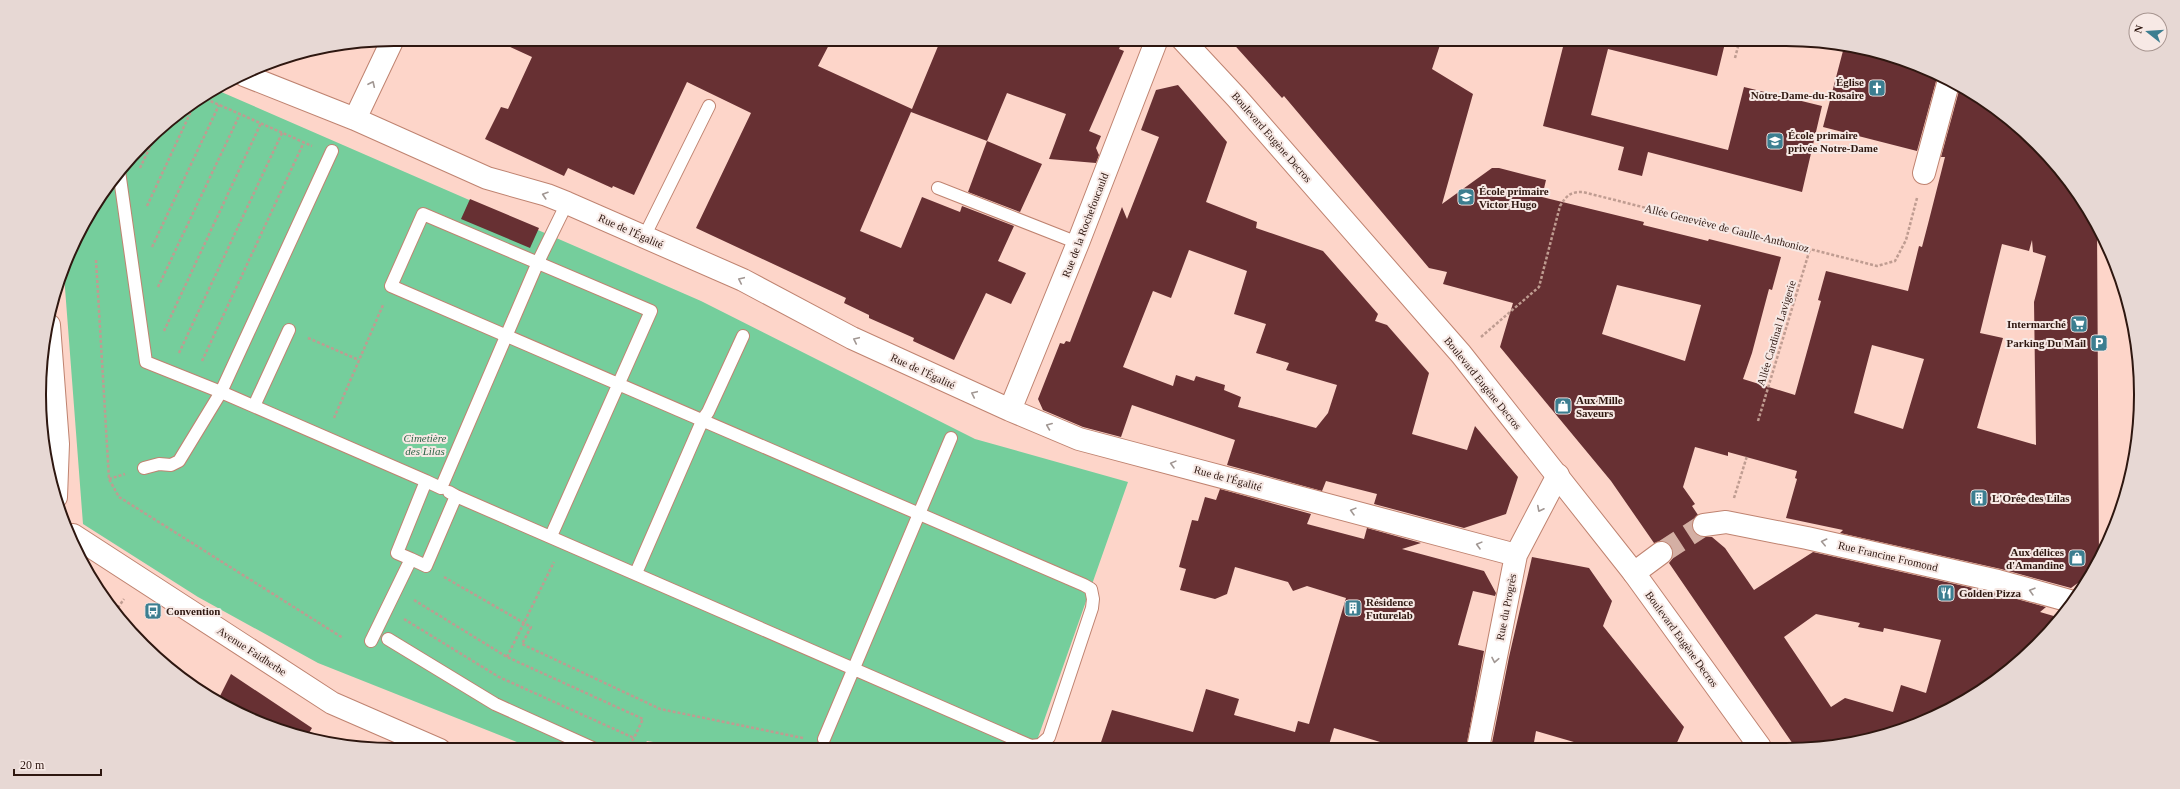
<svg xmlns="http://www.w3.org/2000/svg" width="2180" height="789" viewBox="0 0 2180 789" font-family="'Times New Roman',serif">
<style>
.green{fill:#75ce9c}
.building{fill:#673033;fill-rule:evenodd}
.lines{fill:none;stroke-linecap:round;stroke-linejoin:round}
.street-tunnel{stroke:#d4afa4;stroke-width:22;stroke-dasharray:22 11;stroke-linecap:butt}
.lane-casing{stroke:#bf8370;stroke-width:14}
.street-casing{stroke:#bf8370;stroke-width:24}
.secondary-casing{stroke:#bf8370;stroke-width:24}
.path{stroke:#bf9c91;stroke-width:2.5;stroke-dasharray:3 2;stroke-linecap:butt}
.lane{stroke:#fff;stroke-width:12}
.street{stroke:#fff;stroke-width:22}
.secondary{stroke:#fff;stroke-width:22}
.oneway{stroke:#a19793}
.labels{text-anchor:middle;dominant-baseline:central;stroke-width:4;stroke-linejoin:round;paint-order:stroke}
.poi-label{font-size:11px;font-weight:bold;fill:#2e1710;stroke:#f7e9e5;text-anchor:start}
.street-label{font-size:11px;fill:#2e1710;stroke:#f7e9e5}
.park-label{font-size:11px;font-style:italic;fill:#2e6447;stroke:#f7e9e5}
.rim{fill:none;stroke:#2e1710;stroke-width:2}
</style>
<rect width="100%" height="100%" fill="#fdd5c9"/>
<!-- green -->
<path class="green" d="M219,91L701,301L975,439L1128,482L1034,749H696L647,741L641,749L537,750L318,663L198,597L83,524L64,275L76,237L112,178L160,127Z"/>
<!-- building -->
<path class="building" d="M493,39H832L818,66L912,109L941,39H1123L1119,49L1124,51L1089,131L1101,136L1096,148L1099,155L1096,163L1049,159L1066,114L1007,93L987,141L911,112L860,231L901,248L922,197L960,212L962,206L1014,226L998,261L1026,273L1011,304L986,293L954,360L913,341L914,338L869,318V315L844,303L846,298L696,228L751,113L687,82L634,195L613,186L612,188L568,168L564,176L485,139L501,107L508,109L532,57Z
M1229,39H1442L1432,69L1473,94L1442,204L1492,168H1499L1546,180L1542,197L1644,222L1643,225L1708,241L1709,239L1781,257L1772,290L1769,289L1752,353L1743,379L1795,395L1821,301L1818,300L1826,271L1908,291L1919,246L1922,247L1928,224L1945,157H1941L1960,87L2002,112L2053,160L2093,217L2097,225L2099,559L2093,572L2071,588L2001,569L1840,533L1843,530L1786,518L1797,479L1795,478L1797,471L1728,452V456L1695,447L1683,487L1695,504L1692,506L1698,515L1693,520L1692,527L1699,536L1712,537L1725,548L1754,590L1813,552L1995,593L2046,607L2040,612L2057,617L2020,662L1943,713L1832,747H1795L1669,563L1673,558L1671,546L1666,541L1654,543L1611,481L1500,347L1513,303L1443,284L1447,272L1429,268L1284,96L1282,98ZM2032,240L2033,252L2046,256L2034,302L2036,445L1977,428L2003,338L1980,333L2002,244L2029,251ZM1617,285L1701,305L1685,361L1602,334ZM1872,345L1924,359L1903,429L1854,413ZM1816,614L1860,623L1858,627L1883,632L1884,628L1941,640L1926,693L1901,685L1893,712L1845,698L1831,707L1784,637Z
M1565,39H1726L1717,76L1608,49L1591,115L1728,150L1744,87L1822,106L1802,192L1648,152L1642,176L1618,170L1624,147L1543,126Z
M1844,47L1877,51L1938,74L1917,151L1823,127Z
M1178,85L1227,142L1206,202L1257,222L1256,228L1323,251L1378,314L1375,321L1387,325L1429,373L1412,434L1467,450L1475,426L1518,477L1506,514L1464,528L1374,504L1377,494L1326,481L1322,491L1227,465L1235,440L1132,405L1121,437L1083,427L1043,410L1038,399L1060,343L1064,344L1066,341L1070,342L1122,207L1127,219L1159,137L1141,130L1156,90ZM1189,250L1247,271L1234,314L1266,324L1256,353L1289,363L1286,370L1337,385L1328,413L1316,428L1238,407L1241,397L1224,390L1225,385L1196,376L1194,381L1176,375L1173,386L1123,367L1153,291L1171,298Z
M987,141L1042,164L1020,212L968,192Z
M470,199L539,228L530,248L461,219Z
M1220,489L1311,514L1307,524L1364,539L1367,528L1421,543L1402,549L1484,571L1496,593L1495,596L1473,591L1458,645L1484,651L1466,748H1400L1334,728L1328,748H1099L1112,710L1193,732L1206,689L1239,699L1234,715L1295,732L1298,721L1309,724L1346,598L1307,586L1293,591L1288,582L1235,567L1227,594L1215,599L1180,590L1186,569L1179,567L1192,520L1198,521L1205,497L1216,500Z
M1532,557L1589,568L1612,601L1603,626L1684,727L1675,747H1591L1536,731L1533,748H1491L1509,657Z
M231,674L312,728L306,738L218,700Z"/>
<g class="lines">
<!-- street-tunnel -->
<path class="street-tunnel" d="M1661,553L1704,525"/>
<!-- lane casing -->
<g class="lane-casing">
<path id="lane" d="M119,171L146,362L221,392L426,481
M938,188L1078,243
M644,237L709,106
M254,406L289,330
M144,468L159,464L171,465L179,461L221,392L332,151
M456,496L1031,746L1040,745L1049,737L1092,608L1093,599L1091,589L1084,585C854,484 623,385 391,286L423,214L651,311L551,536
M411,559L426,566L456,496L449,492
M636,573L703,419L708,412L743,336
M388,639L495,704L597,750
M371,641L411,559L397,553L426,481L441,488L538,262L567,203
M824,739L951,438"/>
</g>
<!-- street casing -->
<g class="street-casing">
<path id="street" d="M244,75L355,119L487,178L547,195L567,203L743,280L852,338L1010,410L1079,439L1516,555
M355,119L393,39
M1924,173L1949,80
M49,325L58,444L56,497
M1010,410L1078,243L1157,39
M1704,525L1726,522L1807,538L1998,581L2070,601
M1634,573L1661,553
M1478,748L1516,555L1558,475"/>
</g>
<!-- secondary casing -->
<g class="secondary-casing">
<path id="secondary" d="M1182,39L1237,98L1461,354L1634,573L1760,747
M73,535L332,703L440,750"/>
</g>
<!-- path -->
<path class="path" d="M351,43L360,47
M1735,58L1740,39
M206,99L312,146
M140,168L159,128
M147,206L193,107
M152,247L219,105
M96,260L109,479L119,497L343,638
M158,287L240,114
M164,331L261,123
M1481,337L1539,287L1560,206C1567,195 1570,192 1583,192L1877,266L1895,261L1906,240L1917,198
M308,338L359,360
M179,353L282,133
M202,361L304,142
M334,418L383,305
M1758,421L1810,249
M109,479L125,474
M1734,498L1747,456
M444,577L531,627L522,644L660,709L803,738
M414,600L507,657L643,719L634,738L624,750
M115,612L124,599
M404,619L499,677L634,738
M507,657L554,562
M662,744L686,749"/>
<!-- lane -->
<use href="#lane" class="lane"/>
<!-- street -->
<use href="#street" class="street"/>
<!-- secondary -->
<use href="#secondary" class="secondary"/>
</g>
<!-- one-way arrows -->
<defs><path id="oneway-chevron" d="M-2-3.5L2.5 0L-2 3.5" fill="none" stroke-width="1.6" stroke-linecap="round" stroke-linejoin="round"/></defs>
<g class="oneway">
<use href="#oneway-chevron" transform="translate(372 84) rotate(-65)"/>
<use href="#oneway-chevron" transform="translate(545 195) rotate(-162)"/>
<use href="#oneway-chevron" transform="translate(741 280) rotate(-155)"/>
<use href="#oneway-chevron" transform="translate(856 340) rotate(-155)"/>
<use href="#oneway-chevron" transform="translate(974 394) rotate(-155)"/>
<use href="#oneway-chevron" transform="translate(1049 426) rotate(-158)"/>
<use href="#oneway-chevron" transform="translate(1173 464) rotate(-165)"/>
<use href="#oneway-chevron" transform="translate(1540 509) rotate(117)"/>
<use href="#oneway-chevron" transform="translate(1353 511) rotate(-165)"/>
<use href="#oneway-chevron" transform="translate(1824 542) rotate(-167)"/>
<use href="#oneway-chevron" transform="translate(1479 545) rotate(-165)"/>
<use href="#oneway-chevron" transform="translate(2032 591) rotate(-164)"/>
<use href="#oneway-chevron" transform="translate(1495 660) rotate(101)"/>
</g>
<!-- icons -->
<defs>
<g id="church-square" transform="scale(0.9)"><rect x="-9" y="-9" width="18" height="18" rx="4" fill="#3c7e90" stroke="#f7e9e5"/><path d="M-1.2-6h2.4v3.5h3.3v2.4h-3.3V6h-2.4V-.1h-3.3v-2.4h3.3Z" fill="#fff"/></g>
<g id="school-square" transform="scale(0.9)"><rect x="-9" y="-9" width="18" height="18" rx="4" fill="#3c7e90" stroke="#f7e9e5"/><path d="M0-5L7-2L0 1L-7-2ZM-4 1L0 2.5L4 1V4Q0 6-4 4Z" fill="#fff"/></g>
<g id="supermarket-square" transform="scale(0.9)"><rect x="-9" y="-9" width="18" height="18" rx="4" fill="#3c7e90" stroke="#f7e9e5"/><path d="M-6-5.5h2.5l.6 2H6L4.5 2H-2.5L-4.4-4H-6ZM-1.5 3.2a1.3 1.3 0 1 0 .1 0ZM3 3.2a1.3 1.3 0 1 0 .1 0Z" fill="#fff"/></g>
<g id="parking-square" transform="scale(0.9)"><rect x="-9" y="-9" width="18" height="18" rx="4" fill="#3c7e90" stroke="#f7e9e5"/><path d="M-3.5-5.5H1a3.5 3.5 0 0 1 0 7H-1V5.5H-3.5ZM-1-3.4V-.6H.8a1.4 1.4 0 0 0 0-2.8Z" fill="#fff"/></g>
<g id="shop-square" transform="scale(0.9)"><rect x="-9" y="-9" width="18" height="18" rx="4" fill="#3c7e90" stroke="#f7e9e5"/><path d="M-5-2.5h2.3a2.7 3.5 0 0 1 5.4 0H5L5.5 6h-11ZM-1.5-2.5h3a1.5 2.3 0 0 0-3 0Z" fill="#fff"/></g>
<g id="building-square" transform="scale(0.9)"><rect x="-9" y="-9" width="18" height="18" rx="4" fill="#3c7e90" stroke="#f7e9e5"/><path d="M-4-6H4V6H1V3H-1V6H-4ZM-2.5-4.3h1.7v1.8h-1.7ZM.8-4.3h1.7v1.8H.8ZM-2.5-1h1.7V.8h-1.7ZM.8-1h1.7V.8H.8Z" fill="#fff"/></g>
<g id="restaurant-square" transform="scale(0.9)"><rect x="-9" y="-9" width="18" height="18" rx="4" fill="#3c7e90" stroke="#f7e9e5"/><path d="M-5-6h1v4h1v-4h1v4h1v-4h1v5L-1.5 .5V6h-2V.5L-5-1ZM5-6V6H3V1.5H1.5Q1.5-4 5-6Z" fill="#fff"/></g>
<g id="bus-square" transform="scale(0.9)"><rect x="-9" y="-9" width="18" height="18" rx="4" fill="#3c7e90" stroke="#f7e9e5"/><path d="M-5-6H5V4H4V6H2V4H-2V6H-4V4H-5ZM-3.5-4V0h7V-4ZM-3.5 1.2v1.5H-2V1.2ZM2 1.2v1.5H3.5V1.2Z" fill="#fff"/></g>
</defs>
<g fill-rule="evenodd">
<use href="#church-square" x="1877" y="88"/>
<use href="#school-square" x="1775" y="141"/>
<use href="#school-square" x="1466" y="197"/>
<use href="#supermarket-square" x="2079" y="324"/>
<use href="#parking-square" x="2099" y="343"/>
<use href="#shop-square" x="1563" y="406"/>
<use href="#building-square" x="1979" y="498"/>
<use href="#shop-square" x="2077" y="558"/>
<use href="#restaurant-square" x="1946" y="593"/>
<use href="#building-square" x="1353" y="608"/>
<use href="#bus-square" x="153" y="611"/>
</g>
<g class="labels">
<!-- poi labels -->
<g class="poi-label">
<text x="1864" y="82" text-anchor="end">Église<tspan x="1864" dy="13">Notre-Dame-du-Rosaire</tspan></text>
<text x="1788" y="135">École primaire<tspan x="1788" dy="13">privée Notre-Dame</tspan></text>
<text x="1479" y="191">École primaire<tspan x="1479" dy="13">Victor Hugo</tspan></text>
<text x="2066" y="324" text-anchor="end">Intermarché</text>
<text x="2086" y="343" text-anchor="end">Parking Du Mail</text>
<text x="1576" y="400">Aux Mille<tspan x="1576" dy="13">Saveurs</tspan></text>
<text x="1992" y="498">L'Orée des Lilas</text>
<text x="2064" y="552" text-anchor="end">Aux délices<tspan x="2064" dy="13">d'Amandine</tspan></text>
<text x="1959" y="593">Golden Pizza</text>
<text x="1366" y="602">Résidence<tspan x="1366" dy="13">Futurelab</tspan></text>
<text x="166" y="611">Convention</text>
</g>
<!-- street labels -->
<g class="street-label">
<text transform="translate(1272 137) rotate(49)">Boulevard Eugène Decros</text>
<text transform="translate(1085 225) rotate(-69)">Rue de la Rochefoucauld</text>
<text transform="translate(1727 228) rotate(14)">Allée Geneviève de Gaulle-Anthonioz</text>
<text transform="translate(631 231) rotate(24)">Rue de l'Égalité</text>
<text transform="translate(1776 333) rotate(-73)">Allée Cardinal Lavigerie</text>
<text transform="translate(923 371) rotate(25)">Rue de l'Égalité</text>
<text transform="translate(1483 383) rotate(51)">Boulevard Eugène Decros</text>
<text transform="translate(1228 478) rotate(15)">Rue de l'Égalité</text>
<text transform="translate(1888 556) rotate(13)">Rue Francine Fromond</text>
<text transform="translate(1506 607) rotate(-79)">Rue du Progrès</text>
<text transform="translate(1682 639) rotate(54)">Boulevard Eugène Decros</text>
<text transform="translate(252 651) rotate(33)">Avenue Faidherbe</text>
</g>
<!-- park labels -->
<g class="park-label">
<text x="425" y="438">Cimetière<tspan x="425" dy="13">des Lilas</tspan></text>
</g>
</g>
<!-- crop -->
<path d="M0 0H2180V789H0ZM394 46H1786A348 348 0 0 1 2134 394V395A348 348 0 0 1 1786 743H394A348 348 0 0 1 46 395V394A348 348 0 0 1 394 46Z" fill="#e7d8d4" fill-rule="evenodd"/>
<path class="rim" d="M394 46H1786A348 348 0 0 1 2134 394V395A348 348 0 0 1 1786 743H394A348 348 0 0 1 46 395V394A348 348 0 0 1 394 46Z"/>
<!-- north arrow -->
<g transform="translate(2148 32) rotate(287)"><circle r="19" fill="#f7e9e5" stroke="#a79590"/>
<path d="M0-3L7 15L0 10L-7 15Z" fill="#3c7e90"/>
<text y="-6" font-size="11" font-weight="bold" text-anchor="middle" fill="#2e1710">N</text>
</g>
<!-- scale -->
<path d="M14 769v6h87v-6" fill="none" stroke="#2e1710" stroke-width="2"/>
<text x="20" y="769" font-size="12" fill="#2e1710" stroke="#f7e9e5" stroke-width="3" paint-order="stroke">20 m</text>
</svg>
